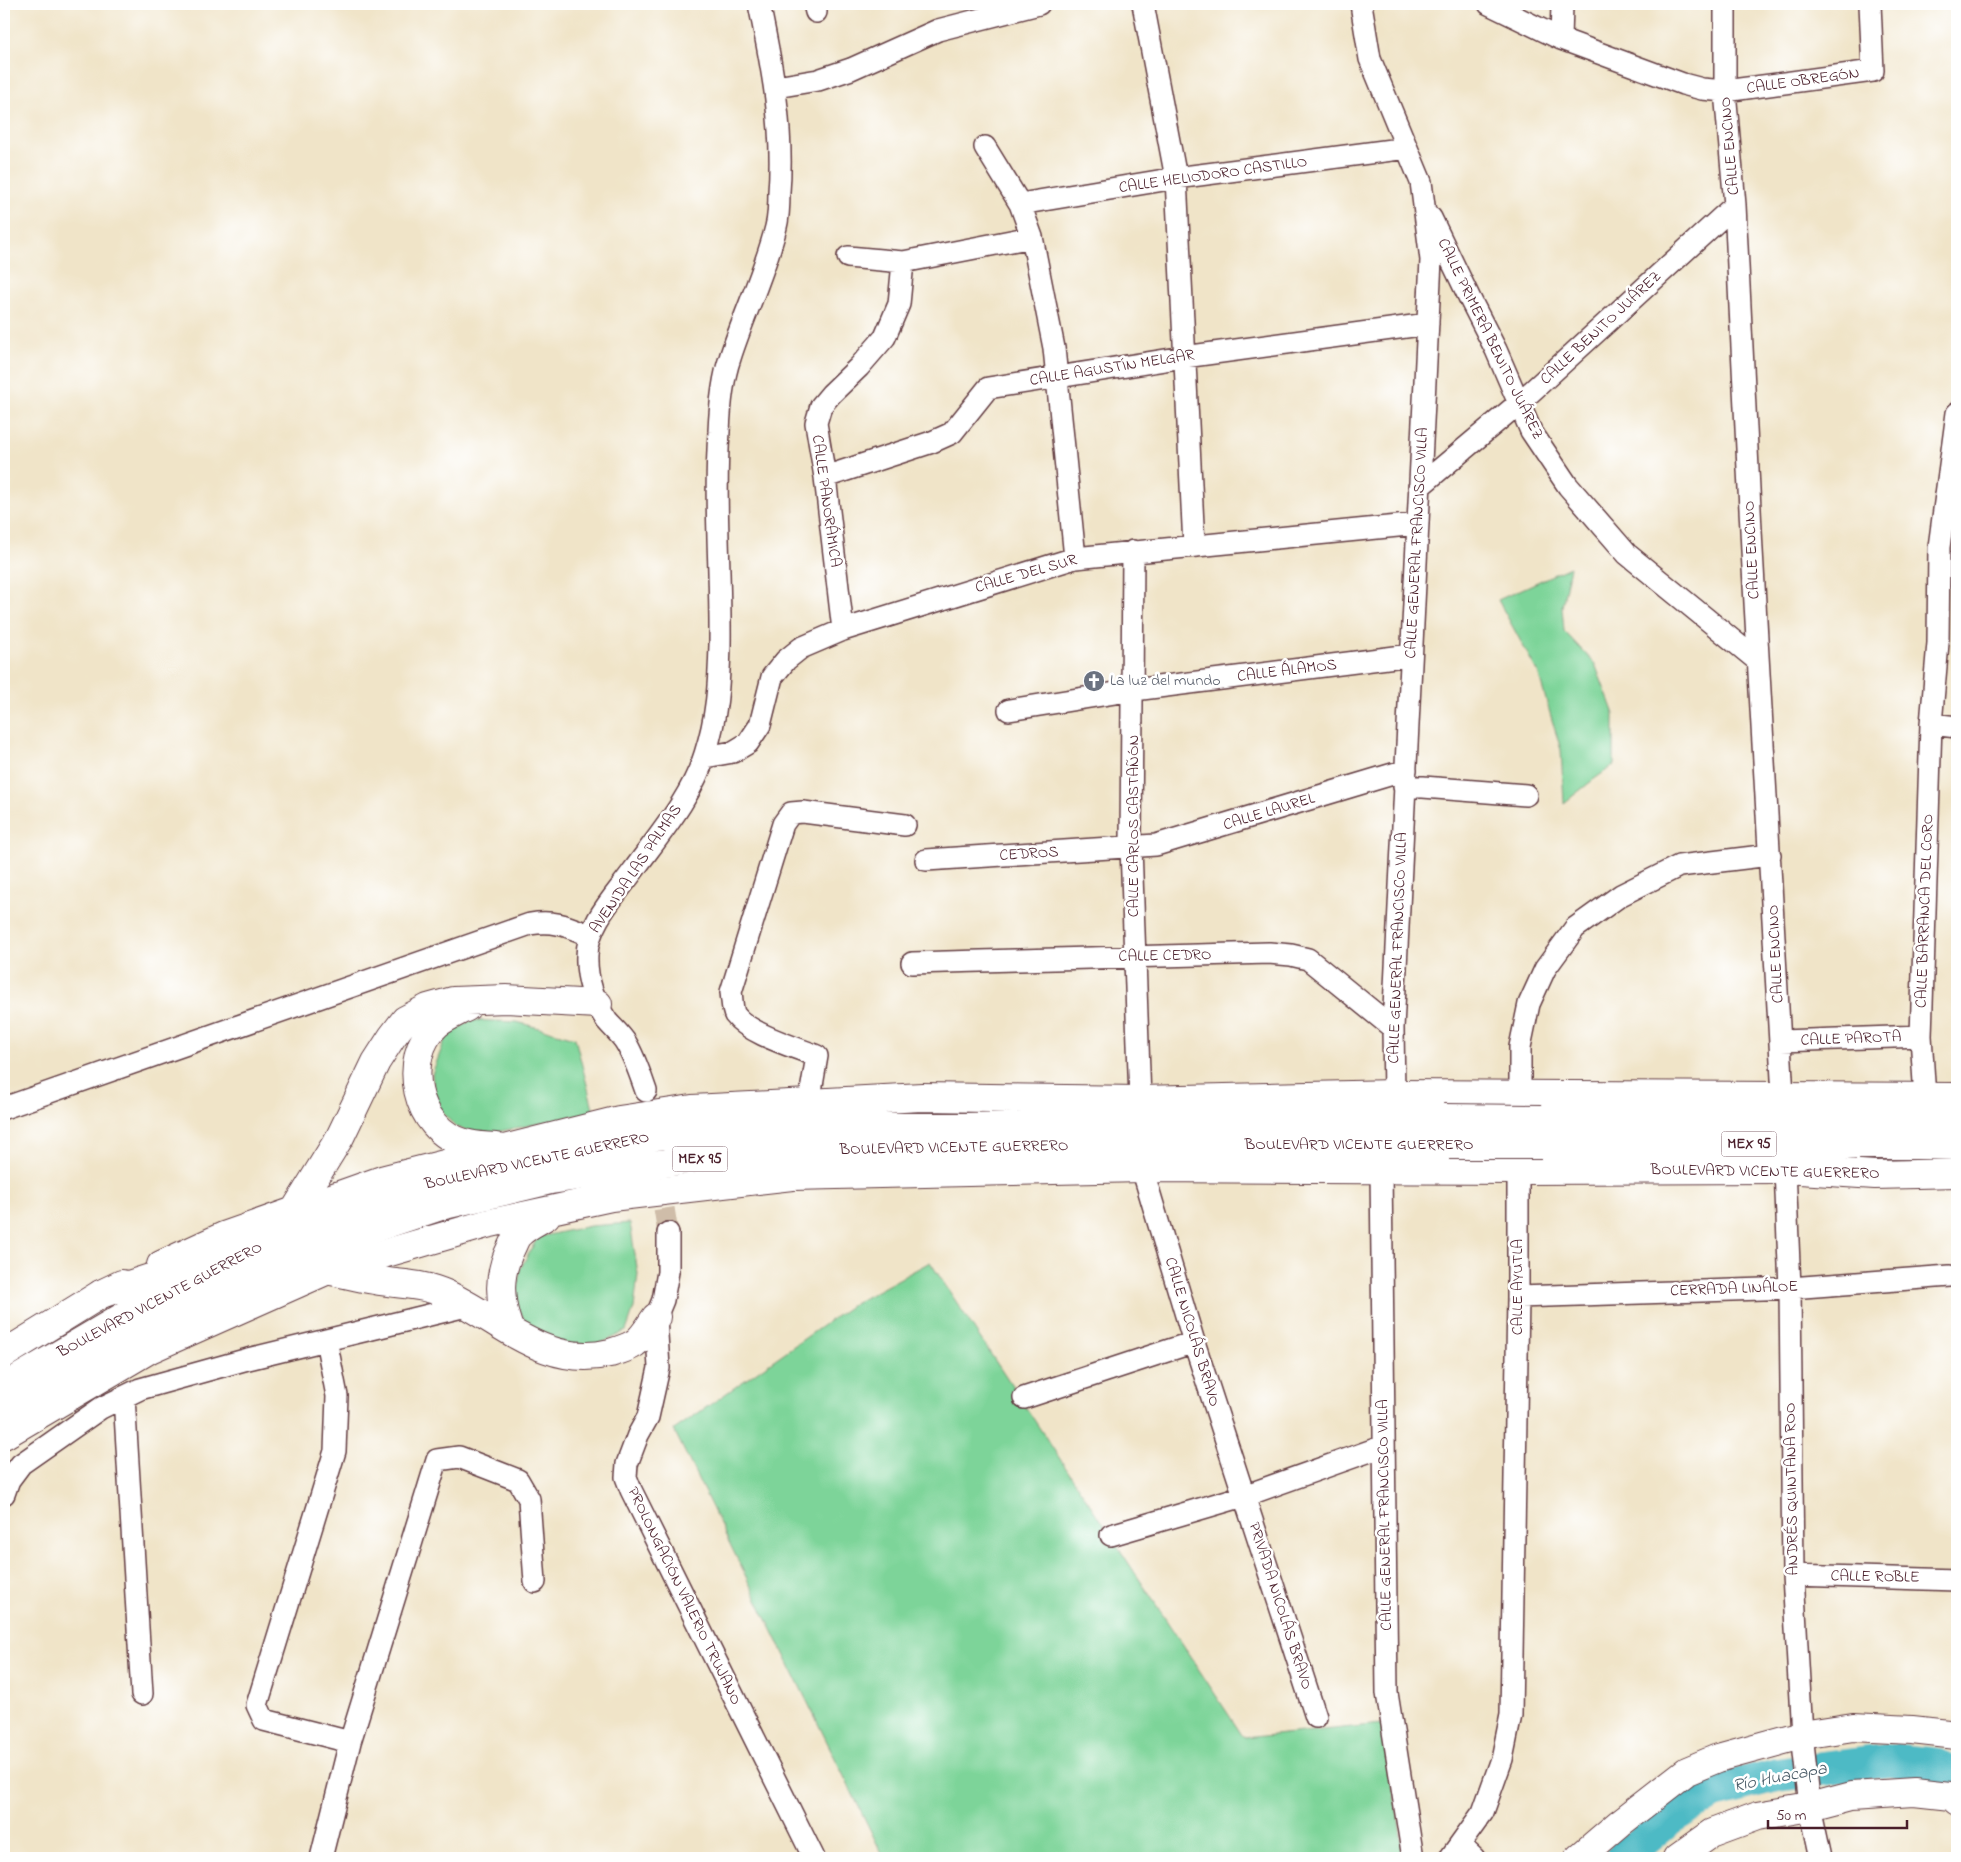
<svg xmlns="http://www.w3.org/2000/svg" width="1961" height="1862" viewBox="0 0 1961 1862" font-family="'Indie Flower',sans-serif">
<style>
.green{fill:#7dd499;stroke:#647a62}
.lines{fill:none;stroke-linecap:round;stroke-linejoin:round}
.river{stroke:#4dbac5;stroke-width:34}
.minor-tunnel{stroke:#cfbda9;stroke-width:21;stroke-dasharray:21 11;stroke-linecap:butt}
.minor-casing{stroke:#633d43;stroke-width:24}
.major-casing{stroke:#633d43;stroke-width:30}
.highway-casing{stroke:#633d43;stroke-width:30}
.minor{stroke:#fff;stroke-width:21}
.major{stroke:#fff;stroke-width:28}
.highway{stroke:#fff;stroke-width:28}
.highway-bridge-casing{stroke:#633d43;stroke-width:30;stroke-linecap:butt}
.highway-bridge{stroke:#fff;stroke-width:28}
.labels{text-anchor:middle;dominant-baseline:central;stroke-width:5;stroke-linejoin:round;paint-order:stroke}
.shield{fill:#fff;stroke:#80626b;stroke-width:1}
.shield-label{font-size:15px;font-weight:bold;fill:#4a1f2b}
.street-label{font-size:16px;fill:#4a1f2b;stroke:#fff}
.worship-label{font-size:16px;fill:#5b616d;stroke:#fff;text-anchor:start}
.water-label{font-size:18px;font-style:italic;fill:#4b5d69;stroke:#fff}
</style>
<rect width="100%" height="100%" fill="#fff"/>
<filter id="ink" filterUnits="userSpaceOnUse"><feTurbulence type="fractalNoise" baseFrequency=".02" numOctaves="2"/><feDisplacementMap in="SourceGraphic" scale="10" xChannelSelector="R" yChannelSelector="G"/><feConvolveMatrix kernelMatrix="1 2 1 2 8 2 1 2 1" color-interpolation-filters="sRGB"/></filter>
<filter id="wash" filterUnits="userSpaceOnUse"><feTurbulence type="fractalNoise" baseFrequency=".0096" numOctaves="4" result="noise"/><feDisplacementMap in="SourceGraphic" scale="20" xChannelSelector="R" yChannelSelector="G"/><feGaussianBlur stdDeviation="1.12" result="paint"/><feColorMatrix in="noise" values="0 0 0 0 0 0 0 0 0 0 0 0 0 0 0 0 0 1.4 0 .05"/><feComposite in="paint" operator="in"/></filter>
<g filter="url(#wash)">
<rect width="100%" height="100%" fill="#f0e4c8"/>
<!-- green -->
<path class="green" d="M1570,567L1562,607L1564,631L1595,664L1614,714V765L1593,780L1564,803L1561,750L1538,673L1498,600Z
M471,1020L517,1022L575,1038L594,1112L482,1135L456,1127L436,1106L432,1074L446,1037Z
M630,1223L638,1274L634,1308L626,1331L597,1345L564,1347L531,1332L516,1305L520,1269L538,1237L590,1226Z
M930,1262L1244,1738L1382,1724L1405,1858H884L674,1430L855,1303Z"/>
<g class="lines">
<!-- river -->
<path class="river" d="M1622,1858L1667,1820L1715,1791L1777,1775L1892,1760L1937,1765L1957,1773"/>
</g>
</g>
<g filter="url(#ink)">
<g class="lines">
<!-- minor-tunnel -->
<path class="minor-tunnel" d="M659,1177L668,1233"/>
<!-- minor casing -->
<g class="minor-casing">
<path id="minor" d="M814,4L816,12
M1143,4L1176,178L1194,546
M1361,4L1370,59L1421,182L1431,260L1393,1028L1394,1094
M1489,4L1561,39L1683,84L1702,89L1725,91L1873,71L1870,4
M1725,4V91L1735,205L1752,550L1783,1096
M1561,39L1562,4
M776,87L818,80L851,69L938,30L1039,4
M985,147L1020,204L1032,237L1054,348L1075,558
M1020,204L1176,178L1407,148
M1431,218L1471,301L1496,350L1531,431L1568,486L1627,554L1758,661
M848,257L903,262L1032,237
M825,477L932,442L952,433L988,388L1184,357L1428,324
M1419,487L1519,403L1735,205
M1133,551L1131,847L1140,1100
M843,630L825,477L816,423L821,406L831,394L859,367L885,337L899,304L903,262
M1009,710L1134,690L1411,655
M1931,724L1957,727
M705,757L733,752L748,743L760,725L772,677L786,660L801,648L843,630L1075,558L1418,524
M1404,787H1423L1526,795
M926,860L1156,845L1406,770
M912,963L1269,953L1291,955L1308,959L1393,1028
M1781,1041L1921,1036
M646,1091C640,1074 635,1058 626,1043C621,1035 613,1028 607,1021C594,1002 586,978 587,956C587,924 615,896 633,871C659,835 692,797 705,754C717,717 719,684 720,645C721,574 714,503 719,432C720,407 722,381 730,358C744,314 765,272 776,227C779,216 779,204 779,192C784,128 772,66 759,4
M1925,1098L1921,1036L1931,724L1938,643L1939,547L1957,413
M809,1103L817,1056C795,1047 749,1034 735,1015C732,1010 732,998 731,992L783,824L791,813L803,812L905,825
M4,1108L530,924C555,920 567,926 589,935
M1520,1111V1047L1529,1004L1545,969L1575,928L1621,895L1679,866L1770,855
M1142,1168L1194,1342L1316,1717
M1785,1169L1790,1288L1793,1575L1802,1735L1810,1807L1821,1858
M1381,1170L1387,1693L1413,1858
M668,1233V1272L663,1300L656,1317L659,1368L648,1417L638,1435L627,1464L626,1477L631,1490L814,1858
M1518,1297L1790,1288L1950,1276
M326,1340L337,1396L335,1451L257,1705L264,1720L350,1742
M124,1397L142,1694
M1024,1398L1194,1342
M4,1494L9,1480L21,1464L101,1408L140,1389L248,1359L466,1306
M1111,1535L1244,1496L1384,1446
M1793,1575L1957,1580
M1460,1845L1474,1858
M321,1858L350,1742L437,1460L459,1457L518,1480L529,1499L535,1582
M1450,1858L1483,1812L1502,1759L1511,1715L1518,1297V1156"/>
</g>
<!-- major casing -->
<g class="major-casing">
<path id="major" d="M467,1007C458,1012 446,1017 437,1024C400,1057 415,1131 465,1143C474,1146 485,1146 495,1147
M295,1210L340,1137L376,1062L392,1037L405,1020L428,1008L453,1001L506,999L598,1004
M161,1265L224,1236L385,1179L619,1120L692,1109L922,1097L1140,1100L1394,1094L1957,1097
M331,1271C346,1274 360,1278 375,1280C400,1285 422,1283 446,1294C500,1319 545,1369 610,1353C617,1351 628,1348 635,1343C643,1338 650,1325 656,1317
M509,1329C499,1300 497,1275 512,1246C514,1242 516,1236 520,1233C527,1226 538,1221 546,1216
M4,1354L101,1294L122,1284
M4,1435L150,1349L328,1270L486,1224L611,1197L792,1176L1142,1168L1518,1170L1785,1169L1875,1175L1957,1173
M1579,1858L1620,1823L1687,1771L1718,1758L1802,1735L1853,1727L1912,1730L1957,1735
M1677,1858L1712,1833L1758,1816L1810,1807L1852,1796L1914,1792L1951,1796L1957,1801"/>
</g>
<!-- highway casing -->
<g class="highway-casing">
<path id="highway" d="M1541,1119L1789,1122L1957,1121
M1541,1145H1957
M101,1294L199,1262
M4,1387L131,1312L286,1232L433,1181L553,1155L662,1135L806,1127H964L1444,1118
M4,1414L175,1312L311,1249L441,1206L551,1180L679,1161L804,1150L977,1145L1153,1147L1449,1145"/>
</g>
<!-- minor -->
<use href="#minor" class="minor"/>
<!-- major -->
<use href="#major" class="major"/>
<!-- highway -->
<use href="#highway" class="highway"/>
<!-- highway-bridge casing -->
<g class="highway-bridge-casing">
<path id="highway-bridge" d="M1444,1118L1541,1119
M1449,1145H1541"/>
</g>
<!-- highway-bridge -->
<use href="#highway-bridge" class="highway-bridge"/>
</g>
</g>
<!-- icons -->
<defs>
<g id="church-disc" transform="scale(1.125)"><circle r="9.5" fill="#6b7280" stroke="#fff"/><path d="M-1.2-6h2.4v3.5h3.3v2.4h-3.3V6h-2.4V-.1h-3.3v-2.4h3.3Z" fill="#fff"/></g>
</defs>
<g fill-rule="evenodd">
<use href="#church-disc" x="1094" y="681"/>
</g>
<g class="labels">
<!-- shield labels -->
<g class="shield">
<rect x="1721.5" y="1131.5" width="55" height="25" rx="4"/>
<rect x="672.5" y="1146.5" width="55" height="25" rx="4"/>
</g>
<g class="shield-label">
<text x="1749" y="1144">MEX 95</text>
<text x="700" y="1159">MEX 95</text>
</g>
<!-- street labels -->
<g class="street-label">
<text transform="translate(1803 81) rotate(-8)">CALLE OBREGÓN</text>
<text transform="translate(1730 146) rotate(-95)">CALLE ENCINO</text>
<text transform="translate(1213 175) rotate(-8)">CALLE HELIODORO CASTILLO</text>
<text transform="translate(1601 328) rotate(-43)">CALLE BENITO JUÁREZ</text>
<text transform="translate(1490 339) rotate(64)">CALLE PRIMERA BENITO JUÁREZ</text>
<text transform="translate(1112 368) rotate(-9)">CALLE AGUSTÍN MELGAR</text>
<text transform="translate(826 501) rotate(82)">CALLE PANORÁMICA</text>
<text transform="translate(1417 543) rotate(-87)">CALLE GENERAL FRANCISCO VILLA</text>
<text transform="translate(1752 550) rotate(-93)">CALLE ENCINO</text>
<text transform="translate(1026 574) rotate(-16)">CALLE DEL SUR</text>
<text transform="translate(1287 671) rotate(-7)">CALLE ÁLAMOS</text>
<text transform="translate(1269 812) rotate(-17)">CALLE LAUREL</text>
<text transform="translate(1134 826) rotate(-90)">CALLE CARLOS CASTAÑÓN</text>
<text transform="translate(1029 854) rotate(-4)">CEDROS</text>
<text transform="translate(636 869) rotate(-56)">AVENIDA LAS PALMAS</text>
<text transform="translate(1925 911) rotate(-88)">CALLE BARRANCA DEL CORO</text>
<text transform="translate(1398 948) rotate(-88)">CALLE GENERAL FRANCISCO VILLA</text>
<text transform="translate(1776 954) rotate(-93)">CALLE ENCINO</text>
<text transform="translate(1165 956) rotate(-1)">CALLE CEDRO</text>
<text transform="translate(1851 1039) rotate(-2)">CALLE PAROTA</text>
<text x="1359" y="1145">BOULEVARD VICENTE GUERRERO</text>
<text transform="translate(954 1148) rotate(-1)">BOULEVARD VICENTE GUERRERO</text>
<text transform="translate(537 1161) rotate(-12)">BOULEVARD VICENTE GUERRERO</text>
<text transform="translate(1765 1172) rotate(1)">BOULEVARD VICENTE GUERRERO</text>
<text transform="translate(1518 1287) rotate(-90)">CALLE AYUTLA</text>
<text transform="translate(1734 1289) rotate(-2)">CERRADA LINÁLOE</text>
<text transform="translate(160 1300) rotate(-28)">BOULEVARD VICENTE GUERRERO</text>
<text transform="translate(1192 1332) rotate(73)">CALLE NICOLÁS BRAVO</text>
<text transform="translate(1792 1489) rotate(-91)">ANDRÉS QUINTANA ROO</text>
<text transform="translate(1385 1515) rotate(-91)">CALLE GENERAL FRANCISCO VILLA</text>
<text transform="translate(1875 1577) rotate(1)">CALLE ROBLE</text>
<text transform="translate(684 1596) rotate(64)">PROLONGACIÓN VALERIO TRUJANO</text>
<text transform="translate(1280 1606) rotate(72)">PRIVADA NICOLÁS BRAVO</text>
</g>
<!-- worship labels -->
<g class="worship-label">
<text x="1110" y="681">La luz del mundo</text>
</g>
<!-- water labels -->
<g class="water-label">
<text transform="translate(1780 1778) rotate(-11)">Río Huacapa</text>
</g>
</g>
<!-- margin -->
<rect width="1961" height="1862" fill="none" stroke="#fff" stroke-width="20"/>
<!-- scale -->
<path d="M1768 1820v8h139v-8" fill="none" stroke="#4a1f2b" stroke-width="2.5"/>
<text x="1776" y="1820" font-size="15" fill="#4a1f2b" stroke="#ffffff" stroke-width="4" paint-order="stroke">50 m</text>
</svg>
